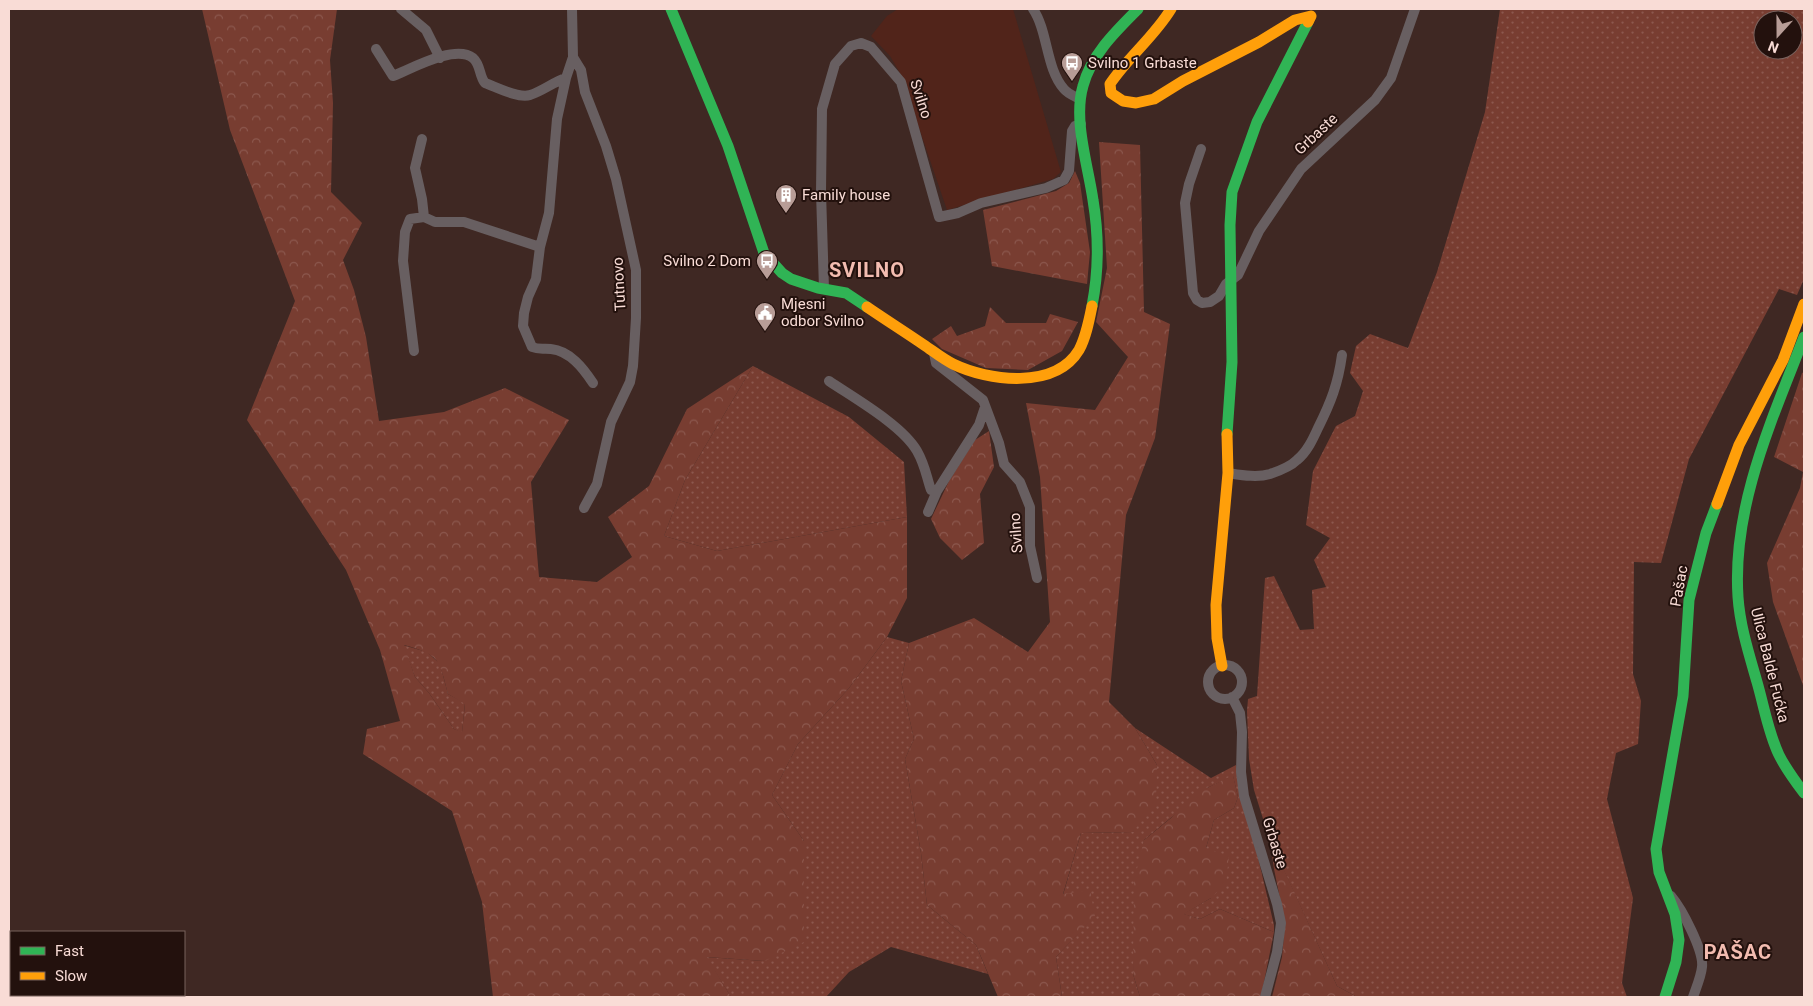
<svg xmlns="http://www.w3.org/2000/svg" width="1813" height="1006" viewBox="0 0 1813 1006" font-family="Roboto,sans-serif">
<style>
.built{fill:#51241a}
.grass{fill:url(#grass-dots);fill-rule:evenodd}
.forest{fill:url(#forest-crowns);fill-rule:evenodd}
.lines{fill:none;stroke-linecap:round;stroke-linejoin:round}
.street{stroke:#685f61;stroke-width:10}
.fast{stroke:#30b455;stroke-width:11}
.slow{stroke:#ff9f0a;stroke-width:11}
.labels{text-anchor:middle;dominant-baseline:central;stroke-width:4;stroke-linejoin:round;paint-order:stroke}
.poi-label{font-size:15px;fill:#f9dcd6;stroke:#23110d;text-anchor:start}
.street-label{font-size:15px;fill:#f9dcd6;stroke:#23110d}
.district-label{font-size:20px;font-weight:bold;letter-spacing:1px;fill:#f3bcb0;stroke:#23110d}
</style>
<defs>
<pattern id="grass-dots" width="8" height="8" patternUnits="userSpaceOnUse" patternTransform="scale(1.25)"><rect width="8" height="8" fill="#783d31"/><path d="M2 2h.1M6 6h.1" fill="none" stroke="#8c584e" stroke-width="1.8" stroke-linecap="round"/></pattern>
<pattern id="forest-crowns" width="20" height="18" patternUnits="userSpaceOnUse" patternTransform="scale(1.25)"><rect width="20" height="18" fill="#783d31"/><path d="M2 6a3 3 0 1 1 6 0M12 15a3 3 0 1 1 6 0" fill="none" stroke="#8c584e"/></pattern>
</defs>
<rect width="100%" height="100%" fill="#3f2823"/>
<!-- built -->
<path class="built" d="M898,9H1013L1061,172L1053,179L947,210L917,122L907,85L890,56L871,36L887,16Z"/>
<!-- grass -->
<path class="grass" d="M1500,9H1804V213L1803,218L1804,279L1797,295L1779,289L1689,459L1661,563L1634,562L1633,674L1641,701L1638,744L1616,753L1607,799L1633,898L1622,983L1627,997H1357L1337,986L1281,864L1274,869L1270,841L1254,790L1249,759L1247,711L1248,699L1257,696L1265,578L1274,576L1300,630L1314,629L1312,590L1326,587L1314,560L1330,538L1306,525L1313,471L1336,426L1355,416L1363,391L1350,373L1356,346L1370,334L1408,348L1437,272L1485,112ZM1763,20H1793V50H1763Z
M753,366L849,417L904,462L907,517L717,551L664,536L685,480Z
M887,637L909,643L901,681L914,739L905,759L921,853L927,905L976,945L988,974L891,947L849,972L826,997H731L706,957L765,961L804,841L772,795L798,744L849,688Z
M403,645L427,652L440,664L448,694L465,703L462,733L454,729L429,693L415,677Z
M1135,728L1211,778L1236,765L1274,925V932L1220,909L1200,919L1183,914L1211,898L1206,848L1214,820L1234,808L1238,797L1233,776L1207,788L1144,840L1133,974L1140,997H1062L1056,957L1094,916L1063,895L1081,833L1133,832L1157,765Z"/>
<!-- forest -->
<path class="forest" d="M202,9H337L330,60L333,103L331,192L362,223L343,260L354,290L366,337L379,421L444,412L505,388L569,420L531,482L539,577L597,582L632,557L608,517L649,486L687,409L753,366L685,480L664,536L717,551L907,517V598L887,637L849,688L798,744L772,795L804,841V942L765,961L707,957L731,997H493L482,902L452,811L363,754L367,729L400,721L380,650L346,570L247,420L295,301L230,130ZM404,645C440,655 439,659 448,694L465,704L462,732L454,729L429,693L415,677Z
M1099,142L1140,145L1144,312L1170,324L1155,438L1126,515L1109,702L1135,728L1157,765L1156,801L1133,832L1081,833L1063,894L1090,890L1095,916L1056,957L1062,997H998L976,945L927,905L921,853L905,759L914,739L901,681L909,643L974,618L1028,652L1050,622L1040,477L1026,403L1095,410L1128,357L1096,322L1107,268Z
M1075,171L1080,183L1090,252L1087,284L992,266L983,210L1056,191L1069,183Z
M990,307L1006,323H1046L1050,314L1078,322L1062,351L1028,370L986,368L942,349L932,339L951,326L957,336L985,326Z
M1804,372V688L1773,602L1767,563L1800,488L1803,472L1774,457L1802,373Z
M989,431L994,467L980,494L984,543L962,560L940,538L931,519L949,481L975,440Z
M1233,775L1238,797L1234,808L1214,820L1206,848L1229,856L1226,883L1211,898L1184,914L1200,919L1220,909L1274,932L1261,997H1140L1133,974L1134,881L1144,840L1171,818L1201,786L1207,788Z
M1281,863L1337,986L1357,997H1272L1282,957L1285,923L1274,869Z"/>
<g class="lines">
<!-- street -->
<path class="street" d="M401,9L426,30L440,58
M572,9L573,57L581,70L585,92L606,146L616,179L636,270V318L633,366L630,382L611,422L597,484L584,508
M1033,9C1048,31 1046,69 1064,89C1068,94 1074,96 1080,99
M376,49L393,76C411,69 455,44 473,58C481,65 479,76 485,83C496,87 519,99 530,95C543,91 553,82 566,78
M573,57L566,78L557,119L549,213L540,247L536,279L528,297L524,313L523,326L532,347C539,350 544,348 551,349C570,351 583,368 593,383
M422,139L415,168L422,199L424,217
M1201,149L1189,184L1185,203L1193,293L1197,300L1202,303L1210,302L1219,296L1226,284L1238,275L1259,231L1301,169L1375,100L1391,78L1415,9
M824,289L821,192L822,109L835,64L851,46L861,43L871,47L901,82L939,217L958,213L981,203L1046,188L1064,180L1069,171L1072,131L1075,126L1081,124
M414,351L403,261L405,232L410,219L424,217L435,222H464L540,247
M934,353L936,363L983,400L999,443L1004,464L1020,482L1030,507V546L1037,578
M829,381C854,398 902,425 917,451C925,465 926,475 931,490L937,491L979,425L985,407
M1228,473C1241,475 1257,478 1270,474C1279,471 1290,467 1297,460C1307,452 1313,439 1318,428C1331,402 1338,384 1342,355
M928,512L937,491
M1208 682a17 17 0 1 1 34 0a17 17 0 1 1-34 0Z
M1232,697L1240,713L1242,732L1241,772L1244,796L1277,904L1281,923L1277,952L1265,997
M1671,896C1682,909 1704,951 1702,967C1701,977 1696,988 1693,997"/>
<!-- fast -->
<path class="fast" d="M671,9L728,146L764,253L782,273L791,279L818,288L846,293L867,307
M1092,306C1099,270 1099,236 1093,200C1088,165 1073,120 1083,86C1091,55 1116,31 1138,9
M1804,337C1772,420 1732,506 1738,597C1740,626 1749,654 1757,682C1764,706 1768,732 1779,755C1786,769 1795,781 1804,793
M1227,434L1232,362L1230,225L1232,192L1257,122L1308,22
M1665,997L1676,962L1679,940L1675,914L1659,872L1656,849L1683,696L1689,600L1706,533L1717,504"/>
<!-- slow -->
<path class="slow" d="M1171,9C1154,37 1128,57 1110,84L1111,93L1123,101L1136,103L1154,99L1183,81L1259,42L1295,20L1311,16L1308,22
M867,307C886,320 905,332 924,345C933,351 943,359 953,364C988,381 1055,390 1079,350C1086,337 1089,321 1092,306
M1717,504L1739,445L1783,360L1804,304
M1222,666L1217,638L1216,605L1228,473L1227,434"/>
</g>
<!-- icons -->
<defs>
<g id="bus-pin" transform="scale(1.125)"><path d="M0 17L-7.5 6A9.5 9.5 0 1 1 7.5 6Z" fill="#b89d97" stroke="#23110d"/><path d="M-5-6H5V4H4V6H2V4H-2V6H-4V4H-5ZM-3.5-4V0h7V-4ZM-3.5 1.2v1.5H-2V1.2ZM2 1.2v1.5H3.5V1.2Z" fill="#fff"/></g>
<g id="building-pin" transform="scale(1.125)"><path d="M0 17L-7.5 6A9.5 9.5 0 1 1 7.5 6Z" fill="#b89d97" stroke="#23110d"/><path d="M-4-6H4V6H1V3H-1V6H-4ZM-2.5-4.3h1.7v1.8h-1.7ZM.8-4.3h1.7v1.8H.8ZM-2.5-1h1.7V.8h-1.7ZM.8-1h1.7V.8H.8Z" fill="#fff"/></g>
<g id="civic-pin" transform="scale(1.125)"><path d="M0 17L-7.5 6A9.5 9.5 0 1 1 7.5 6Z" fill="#b89d97" stroke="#23110d"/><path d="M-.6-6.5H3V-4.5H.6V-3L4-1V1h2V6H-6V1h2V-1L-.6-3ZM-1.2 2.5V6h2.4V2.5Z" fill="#fff"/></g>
</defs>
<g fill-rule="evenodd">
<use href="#bus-pin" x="1072" y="63"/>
<use href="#building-pin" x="786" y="195"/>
<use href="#bus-pin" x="767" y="261"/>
<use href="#civic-pin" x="765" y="313"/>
</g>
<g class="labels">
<!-- poi labels -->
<g class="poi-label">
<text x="1088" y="63">Svilno 1 Grbaste</text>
<text x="802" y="195">Family house</text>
<text x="751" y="261" text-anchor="end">Svilno 2 Dom</text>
<text x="781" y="304">Mjesni<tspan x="781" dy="17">odbor Svilno</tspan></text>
</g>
<!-- street labels -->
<g class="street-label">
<text transform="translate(921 99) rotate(72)">Svilno</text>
<text transform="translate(1316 134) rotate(-43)">Grbaste</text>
<text transform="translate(619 284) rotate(-93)">Tutnovo</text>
<text transform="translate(1016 533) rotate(-94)">Svilno</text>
<text transform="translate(1679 586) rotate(-80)">Pašac</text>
<text transform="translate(1770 665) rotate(76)">Ulica Balde Fućka</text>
<text transform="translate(1275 843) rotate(73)">Grbaste</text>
</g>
<!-- district labels -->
<g class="district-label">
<text x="867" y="270">SVILNO</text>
<text x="1738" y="952">PAŠAC</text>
</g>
</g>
<!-- border -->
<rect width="1813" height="1006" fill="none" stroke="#f9dcd6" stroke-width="20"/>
<!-- legend -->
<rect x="10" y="931" width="175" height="65" fill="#23110d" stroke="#79625d"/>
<rect x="20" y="947" width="25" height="8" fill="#30b455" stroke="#79625d"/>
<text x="55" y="956" font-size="15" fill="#f9dcd6">Fast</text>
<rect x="20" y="972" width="25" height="8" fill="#ff9f0a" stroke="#79625d"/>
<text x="55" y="981" font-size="15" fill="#f9dcd6">Slow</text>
<!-- north arrow -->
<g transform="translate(1778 35) rotate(201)"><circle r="24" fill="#23110d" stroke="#79625d"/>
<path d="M0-4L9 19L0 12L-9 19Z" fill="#b89d97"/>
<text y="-8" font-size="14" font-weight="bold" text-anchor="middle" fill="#f9dcd6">N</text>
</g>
</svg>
